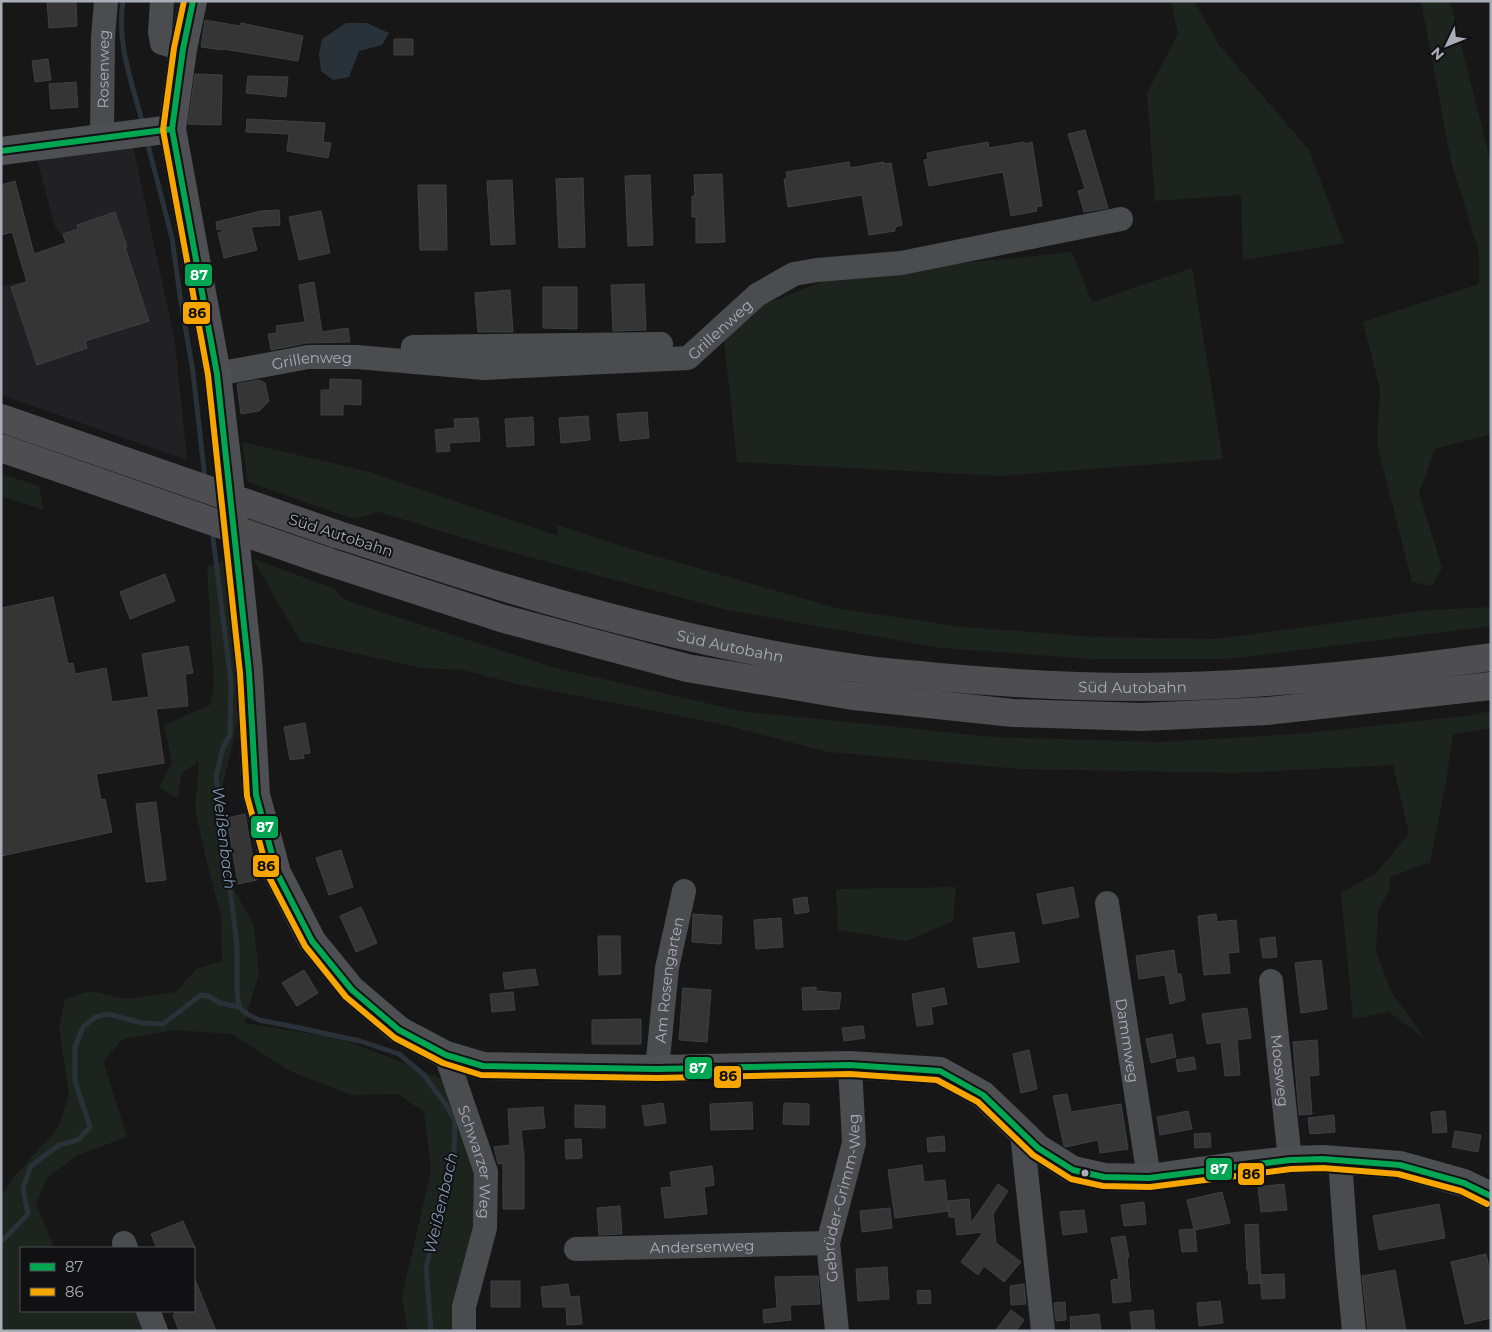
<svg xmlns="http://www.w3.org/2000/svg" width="1492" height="1332" viewBox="0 0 1492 1332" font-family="Montserrat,sans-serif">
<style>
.built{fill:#212123}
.green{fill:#1d241e}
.water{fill:#2a3239}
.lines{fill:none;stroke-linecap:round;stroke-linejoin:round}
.stream{stroke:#2a3239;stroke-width:5}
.building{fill:#353536;stroke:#3f4043}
.minor{stroke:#4b4c50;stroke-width:24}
.major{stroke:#4d4f52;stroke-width:28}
.highway{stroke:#4e4e51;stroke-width:28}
.highway-bridge{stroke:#4e4e51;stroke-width:28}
.bus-1-casing{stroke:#111113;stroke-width:10}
.bus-2-casing{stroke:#111113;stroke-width:10}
.bus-1{stroke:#00a651;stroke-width:6}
.bus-2{stroke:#f7a600;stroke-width:6}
.bus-dot{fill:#a8adb8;stroke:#111113;stroke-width:2}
.labels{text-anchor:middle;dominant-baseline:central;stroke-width:4;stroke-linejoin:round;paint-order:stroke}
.street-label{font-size:15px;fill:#a8adb8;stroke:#111113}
.water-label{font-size:16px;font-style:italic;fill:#7f9bb3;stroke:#111113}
.line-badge{stroke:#111113;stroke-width:2}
.badge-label{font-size:14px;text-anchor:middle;font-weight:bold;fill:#fff}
.pale-badge-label{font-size:14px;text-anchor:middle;font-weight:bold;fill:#111}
</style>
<rect width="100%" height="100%" fill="#171717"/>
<!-- built -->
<path class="built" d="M133,146L175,342L187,460L1,395V286L30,280L22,258L67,243L55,227L37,159Z"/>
<!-- green -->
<path class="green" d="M1171,1H1194L1219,45L1309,150L1344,243L1243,260L1241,195L1155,201L1147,93L1178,34Z
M1421,1H1450L1491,163V434L1435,449L1419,493L1442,568L1432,586L1412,582L1377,444L1380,389L1363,322L1479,284V252L1451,161Z
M1072,252L1092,302L1192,268L1223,459L1001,476L737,462L724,339L750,310L837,276Z
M242,442L366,471L558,536L557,525L628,548L836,608L955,626L1093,637L1217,639L1429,610L1491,607V626L1227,659H1093L941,648L727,610L496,548L379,512L353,519L248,482Z
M1,474L39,486L44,510L1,496Z
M232,558L240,711L216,815L235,891L254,926L259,974L244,1023L338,1038L391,1058L446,1081L470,1136L479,1216L453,1331H408L402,1297L431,1170L424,1112L398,1094L351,1095L292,1072L231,1034L174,1030L123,1039L103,1061L127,1137L78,1155L47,1178L36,1204L54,1248H21V1311H140L148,1331H1V1196L14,1177L58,1128L69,1094L59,1027L65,999L91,991L126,999L176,992L196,969L222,961L221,915L206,859L195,809L199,761L182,773L177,798L159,787L172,763L164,725L210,705L214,688L207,566Z
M253,559L333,588L345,600L552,667L740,711L994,737L1160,742L1297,734L1465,716L1491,711V728L1453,734L1446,783L1430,862L1390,877L1389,891L1378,911L1376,951L1391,992L1426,1040L1389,1012L1353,1019L1341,893L1376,873L1409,834L1393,765L1237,773L1021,769L828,752L725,725L517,684L463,670L422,668L300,641Z
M956,887L953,921L907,941L838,930L836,889Z"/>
<!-- water -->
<path class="water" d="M346,23H367L389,33L382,45L359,51L349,77L333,80L321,71L319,54L322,39Z"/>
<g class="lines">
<!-- stream -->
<path class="stream" d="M123,1C116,44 133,85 143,125
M147,141L172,238L180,296L193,372L205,479
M212,530L231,682L230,735L223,748L216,776L237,945V991L239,1007L247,1014L259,1020L300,1028L360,1041L399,1054L424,1075L446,1105L455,1121L454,1153L426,1268L431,1331
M1,1242L28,1214L23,1188L31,1166L59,1145L78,1140L90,1127L75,1081V1047L83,1027L95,1017L108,1014L142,1023L163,1024L201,995L208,996L220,1003L239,1007"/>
</g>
<!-- building -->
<path class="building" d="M47,1H76L77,26L49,28Z
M205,20L240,26L241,23L303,36L298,61L223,49V50L201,47Z
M394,39H413V55H394Z
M48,59L51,80L35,82L32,61Z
M195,74L222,75L221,125L188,124Z
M248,76L288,77L286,97L246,93Z
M76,82L78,107L51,109L49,84Z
M247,119L325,123L323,142L331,143L328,158L287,151L289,134L246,132Z
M1085,130L1108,208L1084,212L1078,191L1085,189L1068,134Z
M988,142L989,148L1024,142L1025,144L1032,142L1042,206L1036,207L1037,211L1011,216L1003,172L929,186L924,160L928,159L927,153Z
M849,162L850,168L884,162V164L891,163L902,225L895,227V231L869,235L862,195L788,207L784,179H787L786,172Z
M722,174L725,242L696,243V217H692V196H695L694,175Z
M650,175L653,245L628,246L625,176Z
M583,178L585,247L559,248L556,179Z
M512,180L515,244L491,245L487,181Z
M15,181L34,254L66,243L63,234L78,229L77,225L115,212L127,247H125L149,321L85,341L87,348L37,365L11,287L27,282L12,232L1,235V185Z
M418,185H446L447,250H420Z
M279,210L280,225L251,227L257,250L224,258L218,233L223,231L222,229L217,230L216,222L261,211Z
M321,211L330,253L299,260L289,217Z
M314,282L322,332L348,328L350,342L306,343L271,350L268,334L277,333L276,326L305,322L299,285Z
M644,284L646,330L613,331L611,285Z
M543,287H577V329L543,328Z
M510,290L513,332H478L475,293Z
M330,379L361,380V405L343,404V415H321V390H330Z
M259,380L265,383L269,401L259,411L241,414L237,384Z
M647,412L649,438L620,441L617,414Z
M588,416L590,440L561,443L559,418Z
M533,417L534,445L507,447L505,419Z
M478,418L480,441L449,443L450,451L437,452L435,430L455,428L454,419Z
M165,574L175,601L130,619L120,592Z
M53,597L68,664L73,663L75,674L106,668L112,702L149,697L142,654L188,646L193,673L185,674L188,706L156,709L164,763L96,774L101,800L105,799L112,832L1,856V608Z
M305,723L310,753L303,754L304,758L290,760L284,727Z
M156,802L166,880L146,882L136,804Z
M245,814L257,880L238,884L227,818Z
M341,850L353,887L329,895L316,858Z
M1073,887L1079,917L1043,924L1037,894Z
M807,897L809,912L795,914L793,899Z
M361,907L377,943L356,952L340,916Z
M693,914L722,916L721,944L692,942Z
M1216,914L1217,922L1236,920L1239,952L1228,953L1230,973L1204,975L1198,916Z
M781,918L783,947L756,949L754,920Z
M1014,932L1019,962L978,968L973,938Z
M598,936H620L621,974L599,975Z
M1275,937L1277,957L1263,958L1260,939Z
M1174,950L1177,974H1181L1185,1000L1170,1004L1165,975L1139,979L1136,956Z
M1321,960L1327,1009L1301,1013L1295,963Z
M535,969L538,985L505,989L503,973Z
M304,970L318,993L297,1006L282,983Z
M816,987V991L841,993L839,1009L803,1010L802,988Z
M683,988L711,990L707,1042L679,1040Z
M944,988L947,1004L931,1007L933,1024L917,1026L912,994Z
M513,992L515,1010L492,1012L490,994Z
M1247,1008L1251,1038L1237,1040L1240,1075L1225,1076L1221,1042L1207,1044L1202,1014Z
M641,1019V1044H592V1020Z
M863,1026L865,1038L844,1041L842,1028Z
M1172,1034L1176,1057L1151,1063L1146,1039Z
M1317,1040L1319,1075L1309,1076L1312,1114L1299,1115L1293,1042Z
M1029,1050L1037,1089L1021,1093L1013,1054Z
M1194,1057L1196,1069L1178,1072L1176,1060Z
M1067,1094L1071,1112L1121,1104L1128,1149L1100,1153L1098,1140L1066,1147L1064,1146L1053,1096Z
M752,1102L753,1129L711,1130L710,1104Z
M663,1103L666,1123L645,1126L642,1106Z
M784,1103L809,1104V1125L783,1124Z
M575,1105L605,1106V1128L575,1127Z
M543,1107L545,1128L521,1130L524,1157V1209H503V1163L498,1164L494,1147L510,1145L508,1109Z
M1188,1111L1192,1129L1160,1135L1157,1117Z
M1445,1111L1447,1132L1433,1133L1431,1112Z
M1334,1115L1335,1132L1310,1134L1308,1118Z
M1455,1131L1481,1135L1478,1152L1452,1147Z
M1210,1133L1211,1147L1195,1148L1194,1134Z
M944,1136L945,1151L928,1152L927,1138Z
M581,1139L582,1158L566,1159L565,1140Z
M922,1165L924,1182L945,1180L948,1211L895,1218L888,1170Z
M712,1166L714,1185L704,1187L707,1214L665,1218L661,1188L672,1187L670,1172Z
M998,1184L1008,1191L993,1214L996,1243L1021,1262L1004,1282L984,1266L978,1275L961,1262L983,1232L957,1235L955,1217H949L948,1201L969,1199L971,1223Z
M1284,1184L1287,1210L1261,1212L1258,1187Z
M1222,1192L1230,1223L1195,1230L1197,1251L1182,1252L1179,1230L1194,1229L1187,1200Z
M1144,1202L1146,1224L1124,1226L1121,1205Z
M1439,1204L1445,1238L1379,1250L1373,1216Z
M620,1206L622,1234L599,1235L597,1208Z
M890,1208L892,1228L862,1232L860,1211Z
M1084,1210L1087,1232L1063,1235L1060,1212Z
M183,1221L195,1248H157L151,1234Z
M1258,1224L1261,1283L1249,1284L1248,1270H1247L1245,1225Z
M1125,1236L1129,1257H1127L1131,1301L1113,1303L1111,1280L1119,1279L1111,1238Z
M1486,1254L1491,1276V1318L1465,1324L1451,1262Z
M887,1267L889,1299L858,1301L856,1269Z
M1395,1270L1406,1331H1368L1362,1276Z
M1284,1274L1285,1298L1262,1299L1260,1275Z
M818,1276L820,1304L790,1305L791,1320L764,1323L763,1310L777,1308L775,1277Z
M194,1277L216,1331H179L173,1315L175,1314L174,1311H194Z
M491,1281H520V1307H491Z
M568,1284L570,1297L579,1296L582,1324L567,1325L566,1307H543L541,1287Z
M1024,1284L1026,1304L1011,1305L1010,1286Z
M930,1290L931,1303L918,1304L917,1291Z
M1220,1301L1223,1323L1199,1326L1197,1303Z
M1065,1302L1066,1320L1056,1321L1054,1303Z
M1011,1310L1024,1320L1016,1331H995Z
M1153,1310L1155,1331H1132L1130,1312Z
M1099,1314L1101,1331H1071L1070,1317Z"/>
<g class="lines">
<!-- minor -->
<g class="minor">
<path d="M162,1L160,32L162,43L183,49"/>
<path id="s1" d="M102,137L103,37L106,1"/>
<path d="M413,361V347L661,344"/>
<path id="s2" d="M217,374L308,357H357L484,368L688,358L757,295L794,274L817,270L901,263L1121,219"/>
<path id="s3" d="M1107,903L1149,1178"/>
<path id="s4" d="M1271,981L1290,1160"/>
<path id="s5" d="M446,1055L486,1172L485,1228L464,1307V1331"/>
<path id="s6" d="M657,1069L667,968L684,891"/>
<path d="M1022,1133L1043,1331"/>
<path d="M1340,1161L1348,1270L1354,1331"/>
<path d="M124,1243L126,1248"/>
<path id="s7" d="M576,1249L828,1243"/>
<path d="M148,1311L156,1331"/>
<path id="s8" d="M837,1331L828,1243L854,1143L850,1065"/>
</g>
<!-- major -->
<path class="major" d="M193,1L183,49L172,129L217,374L228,467L249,672L256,795L277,873L312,941L352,990L399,1030L446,1055L483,1066L657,1069L850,1065L940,1071L983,1095L1038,1148L1073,1170L1104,1177L1149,1178L1227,1167L1290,1160L1323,1159L1400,1165L1464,1183L1491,1196
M1,151L172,129"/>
<!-- highway -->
<g class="highway">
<path id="s9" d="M336,534C396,553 455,573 516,591C627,624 740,652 855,668C882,672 910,674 938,677C1004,683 1071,687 1138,687C1256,687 1374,673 1491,657"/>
<path d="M326,561L504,619L687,668L853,696L1013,713L1142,717L1268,711L1491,686"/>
</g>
<!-- highway-bridge -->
<path class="highway-bridge" d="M1,418L336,534
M1,448L326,561"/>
<!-- bus-1 casing -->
<g class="bus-1-casing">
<path id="bus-1" d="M193,1L183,49L172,129L217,374L249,672L256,795L277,873L312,941L352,990L399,1030L446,1055L483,1066L657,1069L850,1065L940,1071L983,1095L1038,1148L1073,1170L1104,1177L1149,1178L1290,1160L1323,1159L1400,1165L1464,1183L1491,1196
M1,151L172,129"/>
</g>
<!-- bus-2 casing -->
<g class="bus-2-casing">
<path id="bus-2" d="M184,1L174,48L163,130L208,375L240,673L247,796L269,877L305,946L346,997L395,1038L443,1063L481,1075L657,1078L850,1074L937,1080L978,1102L1033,1155L1071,1179L1103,1186L1150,1187L1291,1169L1323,1168L1398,1174L1461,1191L1487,1204"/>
</g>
<!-- bus-1 -->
<use href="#bus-1" class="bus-1"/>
<!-- bus-2 -->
<use href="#bus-2" class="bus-2"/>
</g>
<!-- markers -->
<circle class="bus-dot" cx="1085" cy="1173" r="4.5"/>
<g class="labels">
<!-- street labels -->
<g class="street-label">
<text stroke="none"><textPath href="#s1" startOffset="68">Rosenweg</textPath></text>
<text stroke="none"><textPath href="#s2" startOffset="516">Grillenweg</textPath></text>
<text stroke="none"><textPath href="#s2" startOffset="96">Grillenweg</textPath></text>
<text transform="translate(341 535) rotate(18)">Süd Autobahn</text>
<text stroke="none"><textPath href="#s9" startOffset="410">Süd Autobahn</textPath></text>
<text stroke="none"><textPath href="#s9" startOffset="815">Süd Autobahn</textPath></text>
<text stroke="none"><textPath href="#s6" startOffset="90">Am Rosengarten</textPath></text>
<text stroke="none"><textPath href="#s3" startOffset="139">Dammweg</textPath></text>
<text stroke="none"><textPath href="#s4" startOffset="90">Moosweg</textPath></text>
<text stroke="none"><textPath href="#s5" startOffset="112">Schwarzer Weg</textPath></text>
<text stroke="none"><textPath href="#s8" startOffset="135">Gebrüder-Grimm-Weg</textPath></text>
<text stroke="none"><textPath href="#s7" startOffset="126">Andersenweg</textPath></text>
</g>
<!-- water labels -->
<g class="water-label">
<text transform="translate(224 838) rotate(83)">Weißenbach</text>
<text transform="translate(441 1203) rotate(-77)">Weißenbach</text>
</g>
</g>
<g class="line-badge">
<rect x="184" y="263" width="29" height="24" rx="5" fill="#00a651"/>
<rect x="182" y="301" width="29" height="24" rx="5" fill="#f7a600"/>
<rect x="250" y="815" width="29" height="24" rx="5" fill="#00a651"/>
<rect x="252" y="854" width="28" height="24" rx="5" fill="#f7a600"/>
<rect x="684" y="1056" width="29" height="24" rx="5" fill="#00a651"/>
<rect x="713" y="1065" width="29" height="24" rx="5" fill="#f7a600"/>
<rect x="1205" y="1157" width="28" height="24" rx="5" fill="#00a651"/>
<rect x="1237" y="1162" width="28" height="24" rx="5" fill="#f7a600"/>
</g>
<g class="badge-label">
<text x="199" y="280">87</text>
<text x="265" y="832">87</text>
<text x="698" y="1073">87</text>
<text x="1219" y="1174">87</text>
</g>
<g class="pale-badge-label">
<text x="197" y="318">86</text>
<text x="266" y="871">86</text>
<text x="728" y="1081">86</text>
<text x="1251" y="1179">86</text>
</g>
<!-- border -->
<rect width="1492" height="1332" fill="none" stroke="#a8adb8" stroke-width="5"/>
<!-- legend -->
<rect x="20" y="1247" width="175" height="65" fill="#111113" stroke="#4d4f55"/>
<rect x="30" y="1263" width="25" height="8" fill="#00a651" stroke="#4d4f55"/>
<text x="65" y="1272" font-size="15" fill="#a8adb8">87</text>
<rect x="30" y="1288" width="25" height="8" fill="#f7a600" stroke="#4d4f55"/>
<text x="65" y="1297" font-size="15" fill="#a8adb8">86</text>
<!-- north arrow -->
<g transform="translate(1447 45) rotate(227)" stroke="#111113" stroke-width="4" paint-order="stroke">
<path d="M0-4L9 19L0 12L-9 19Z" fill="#a8adb8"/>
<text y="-8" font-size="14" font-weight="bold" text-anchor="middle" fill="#a8adb8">N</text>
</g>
</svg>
